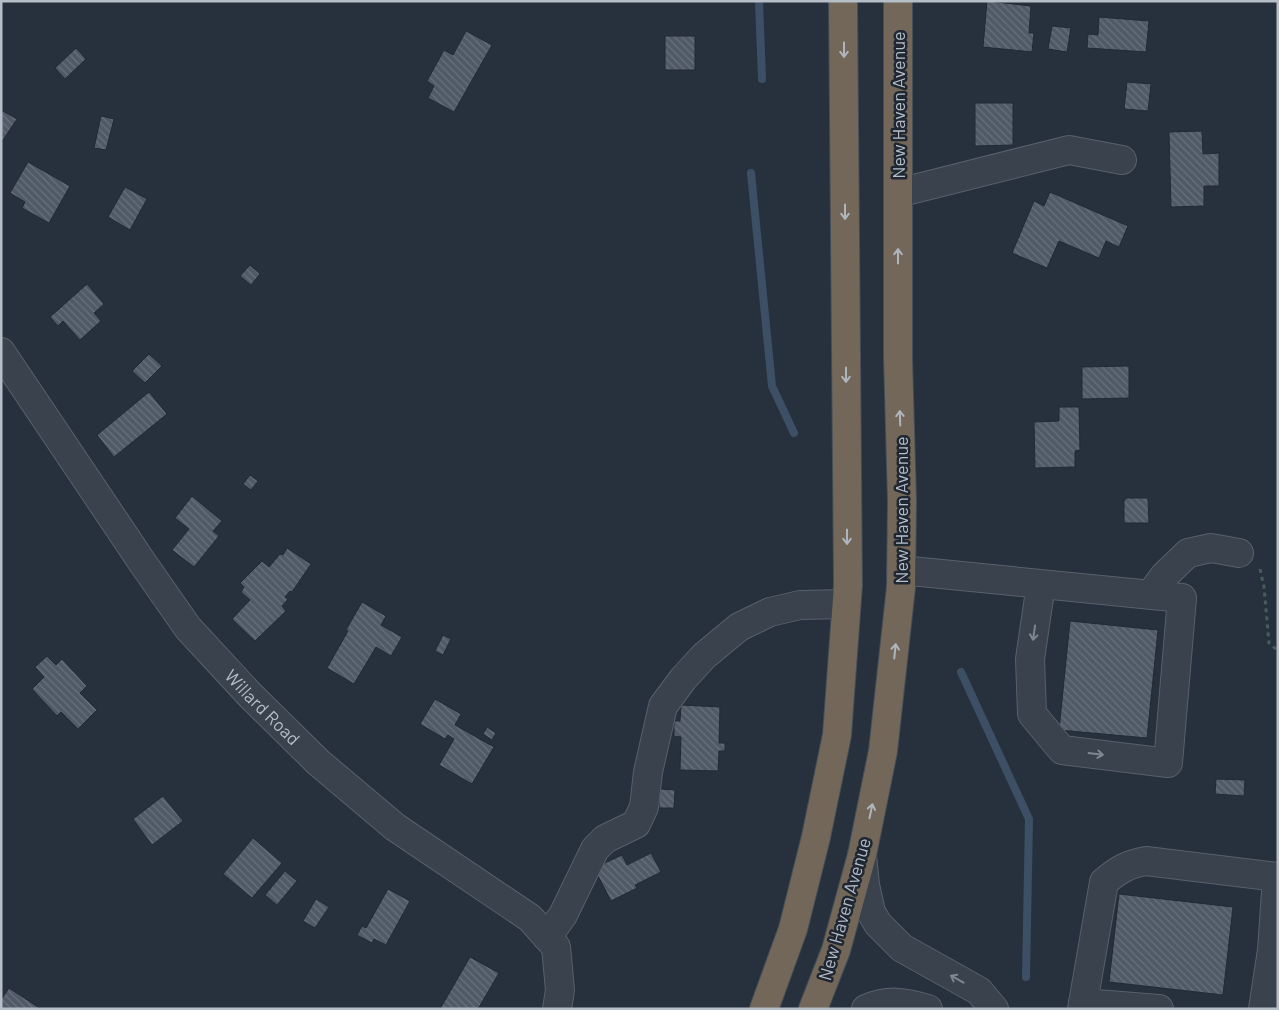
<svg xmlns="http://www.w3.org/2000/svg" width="1279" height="1010" viewBox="0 0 1279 1010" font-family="Barlow,sans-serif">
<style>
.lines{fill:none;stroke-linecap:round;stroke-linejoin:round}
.stream{stroke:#3d4f64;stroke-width:8}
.building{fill:url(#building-back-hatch);stroke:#212934}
.minor-casing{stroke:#58606b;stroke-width:30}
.highway-casing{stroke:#454d58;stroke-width:30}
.path{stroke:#485b5d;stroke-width:3;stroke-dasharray:4 4;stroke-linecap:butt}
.minor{stroke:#3a424d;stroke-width:28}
.highway{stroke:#726758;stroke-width:28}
.oneway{stroke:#afb5bd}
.oneway2{stroke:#7e8691}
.labels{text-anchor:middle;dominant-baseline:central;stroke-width:5;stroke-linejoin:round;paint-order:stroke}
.street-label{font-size:18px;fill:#b6bec8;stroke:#1f2732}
</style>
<defs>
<pattern id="building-back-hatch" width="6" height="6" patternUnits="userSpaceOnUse" patternTransform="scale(1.25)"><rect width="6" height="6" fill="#505a67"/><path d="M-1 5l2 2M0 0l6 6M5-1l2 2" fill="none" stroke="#67707b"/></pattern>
</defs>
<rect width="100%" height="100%" fill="#26313d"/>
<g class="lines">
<!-- stream -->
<path class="stream" d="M759,1L762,79
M751,173L772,386L794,433
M961,672L1029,819L1026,977"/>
</g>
<!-- building -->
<path class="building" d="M987,1L1031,6L1029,33H1034L1032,52L983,47Z
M1099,17L1149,21L1146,52L1087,48L1088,34L1098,35Z
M1052,26L1071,28L1067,52L1048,49Z
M466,31L492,45L454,112L428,98L434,86L427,81L444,50L453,55Z
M665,36H695V70H665Z
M76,48L86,59L65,79L55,68Z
M1127,82L1151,84L1148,111L1124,109Z
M975,103H1013V145L975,146Z
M1,110L17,119L1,143Z
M101,116L114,119L106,150L94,148Z
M1202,131L1203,154L1219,153V186H1204V206L1171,207L1169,132Z
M28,162L70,186L49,223L22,208L25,202L10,193Z
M125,187L147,199L130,230L108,217Z
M1050,192L1128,226L1119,247L1106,241L1099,258L1059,241L1047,268L1012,253L1034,201L1044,206Z
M250,265L260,274L251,285L240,276Z
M87,284L104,304L94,313L101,321L80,340L63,321L58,326L50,317Z
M149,354L162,366L145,383L132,371Z
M1129,366V398L1082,399V367Z
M149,392L167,414L114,457L97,435Z
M1059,407H1079L1080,450L1075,451V467L1035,468L1034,422L1059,421Z
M250,475L258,481L251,490L243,484Z
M192,496L222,521L213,531L219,536L194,567L172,550L189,529L175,518Z
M1126,498H1148L1149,523H1124V501Z
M287,548L311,564L292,592L290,591L285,597L288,599L282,606L286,611L255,641L232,619L250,600L241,592L244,587L240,583L262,561L269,567L280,554L283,555Z
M362,602L386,616L381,625L402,637L391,656L376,647L354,684L327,668L348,631L346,630Z
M1070,621L1158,630L1147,738L1059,730Z
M443,635L451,639L443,655L435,651Z
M47,656L56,665L62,659L87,686L80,693L97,710L78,729L61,712L57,716L32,689L44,677L35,667Z
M435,699L461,714L455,725L494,747L472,784L439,765L454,739L448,735L445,739L420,724Z
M681,705L720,707L719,743H725V751H719L718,771L680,770L681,737L674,736V721H680Z
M487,727L496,733L492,740L483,734Z
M1216,779L1245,780L1244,796L1215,794Z
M660,789L675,790L674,808H659Z
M163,796L183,821L152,845L133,819Z
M253,838L282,863L252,898L223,874Z
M651,853L661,872L635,885L637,888L611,901L594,868L622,855L627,865Z
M285,871L297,881L277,905L265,895Z
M388,889L410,901L386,945L374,939L372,943L357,935L362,926L366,928Z
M1119,894L1233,907L1223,995L1109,982Z
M316,899L329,907L315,928L303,921Z
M470,957L499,973L478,1009H440Z
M9,988L41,1009H1V1000Z"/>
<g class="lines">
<!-- minor casing -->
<g class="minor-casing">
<g id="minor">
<path d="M898,193L1069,150L1122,160"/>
<path id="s1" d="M1,352L142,562L188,628L250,695L318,762L395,827L530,918L556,947L560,990L557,1009"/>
<path d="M901,570L1182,598L1168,763L1062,750L1032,714L1030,659L1041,584"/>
<path d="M1150,595L1165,575L1188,553L1211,548L1239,553"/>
<path d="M862,855L865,885L871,912L878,924L902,948L979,991L994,1009"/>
<path d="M547,937L563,915L595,849L605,839L636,824L644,807L648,772L663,706L683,679L704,656L739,627L770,612L800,605L846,604"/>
<path d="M1083,1003L1159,1009"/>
<path d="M866,1009C888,999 905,1002 928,1009"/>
<path d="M1082,1009L1104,882C1118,870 1128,864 1146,861L1278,877"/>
<path d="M1263,1009L1272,950L1277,877"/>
</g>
</g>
<!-- highway casing -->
<g class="highway-casing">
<path id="highway" d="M764,1009L793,929L816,837L837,735L848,585L843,1
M813,1009L836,950L862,855L883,751L901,587L902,501L898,358V1"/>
</g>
<!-- path -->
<path class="path" d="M1260,569L1264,587L1269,643L1278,651"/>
<!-- minor -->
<use href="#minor" class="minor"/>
<!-- highway -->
<use href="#highway" class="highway"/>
</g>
<!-- one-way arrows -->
<defs><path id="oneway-shaft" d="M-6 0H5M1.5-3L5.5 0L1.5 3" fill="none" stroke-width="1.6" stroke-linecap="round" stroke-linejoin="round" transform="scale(1.25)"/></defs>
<g class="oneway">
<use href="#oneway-shaft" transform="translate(844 50) rotate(90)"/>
<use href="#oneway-shaft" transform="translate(845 212) rotate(90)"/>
<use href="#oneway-shaft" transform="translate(898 256) rotate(-90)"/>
<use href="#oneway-shaft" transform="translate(846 375) rotate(90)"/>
<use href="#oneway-shaft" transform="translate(900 418) rotate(-92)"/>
<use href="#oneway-shaft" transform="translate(847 537) rotate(90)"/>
<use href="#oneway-shaft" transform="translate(895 651) rotate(-84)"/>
<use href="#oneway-shaft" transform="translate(871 811) rotate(-78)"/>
</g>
<g class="oneway2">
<use href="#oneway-shaft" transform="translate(1034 633) rotate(98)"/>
<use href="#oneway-shaft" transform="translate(1096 754) rotate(7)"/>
<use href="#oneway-shaft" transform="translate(957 979) rotate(-151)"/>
</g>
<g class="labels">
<!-- street labels -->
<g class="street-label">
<text transform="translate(898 105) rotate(-90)">New Haven Avenue</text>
<text transform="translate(901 510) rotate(-90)">New Haven Avenue</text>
<text stroke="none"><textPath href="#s1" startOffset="442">Willard Road</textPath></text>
<text transform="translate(844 909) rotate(-74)">New Haven Avenue</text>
</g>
</g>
<!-- border -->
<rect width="1279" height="1010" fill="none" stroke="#b6bec8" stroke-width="5"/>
</svg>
